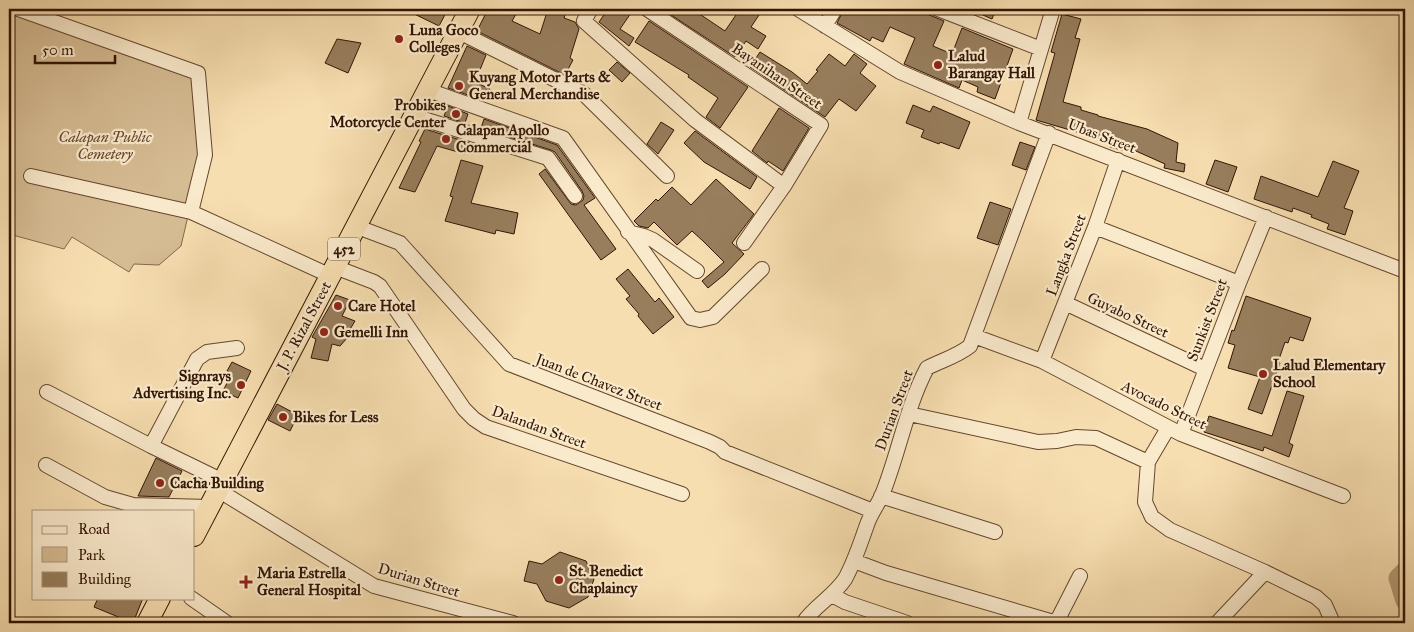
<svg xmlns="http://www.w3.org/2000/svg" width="1414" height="632" viewBox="0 0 1414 632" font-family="'IM FELL Great Primer',serif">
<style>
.green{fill:#d6bc93;stroke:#84684b}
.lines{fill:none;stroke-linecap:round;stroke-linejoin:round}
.river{stroke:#b49a75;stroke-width:19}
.building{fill:#987e5d;stroke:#321503}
.minor-casing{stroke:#63472e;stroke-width:16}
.highway-casing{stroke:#321503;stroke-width:22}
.minor{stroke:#faeacc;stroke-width:14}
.highway{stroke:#f7deb0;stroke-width:20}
.poi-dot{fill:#8f2418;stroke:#faeacc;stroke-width:2}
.labels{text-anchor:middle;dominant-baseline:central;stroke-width:4.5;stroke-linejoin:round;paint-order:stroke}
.shield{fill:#faeacc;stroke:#6e553f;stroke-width:1}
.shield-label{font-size:14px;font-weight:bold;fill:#321503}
.poi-label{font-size:15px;font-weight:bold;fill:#321503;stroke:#faeacc;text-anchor:start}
.street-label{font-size:15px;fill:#321503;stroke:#faeacc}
.park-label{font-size:15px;font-style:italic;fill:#63472e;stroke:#faeacc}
</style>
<rect width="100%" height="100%" fill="#f7deb0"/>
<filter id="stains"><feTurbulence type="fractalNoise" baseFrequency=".004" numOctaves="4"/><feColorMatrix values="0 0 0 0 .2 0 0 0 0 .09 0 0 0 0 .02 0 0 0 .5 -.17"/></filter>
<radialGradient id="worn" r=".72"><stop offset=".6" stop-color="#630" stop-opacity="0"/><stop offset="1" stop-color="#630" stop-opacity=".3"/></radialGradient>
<!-- green -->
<path class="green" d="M9,9L196,76L202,156L181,246L159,265L134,264L129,272L72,237L64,249L9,234Z"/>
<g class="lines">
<!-- river -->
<path class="river" d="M1405,571L1398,578L1405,601"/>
</g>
<!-- building -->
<path class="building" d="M404,9H448L439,26Z
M488,9H519L512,21L540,34L548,9H567L564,18L575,22L579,29L570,58L573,60L565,75L477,31Z
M608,9H625L631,13L620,29L634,38L629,46L599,22Z
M662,9H692L725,31L740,9H755L761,12L751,27L766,36L758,49L746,41L735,57Z
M844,9H915L944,21L933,46L952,54L962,28L1013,49L995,99L977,92L978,87L962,80L959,88L904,64L915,38L890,27L883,42L872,37L870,41L837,23Z
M969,9H996L992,19Z
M1062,14L1081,19L1075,38L1080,39L1063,102L1081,107V110L1098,115V116L1147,129L1178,143L1176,162L1185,164L1184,172L1164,168L1165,164L1127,147L1126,151L1110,147L1111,142L1036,120L1055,53L1051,52Z
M649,21L748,87L720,128L706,117L718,98L688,77L689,75L635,42Z
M337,39L361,43L348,73L325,63Z
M467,46L486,55L475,82L490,89L485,101L448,88Z
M760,52L792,72L807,84L818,71L816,70L829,54L845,66L854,54L867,64L860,73L876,86L856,111L839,99L825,117L750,67Z
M617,62L630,73L622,82L609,70Z
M913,105L930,112L933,106L970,122L959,149L940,142L939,144L921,137L924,130L906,123Z
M448,106L468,114L465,123L444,116Z
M779,108L809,128L783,171L768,161L767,163L752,151Z
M484,119L557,145L595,198L584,205L616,249L601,260L539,174L545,169L571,204L576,205L583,200L584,196L582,191L555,152L551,150L481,128Z
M661,122L674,130L658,154L647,144Z
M425,129L470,143L465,154L437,146L415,192L399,188L421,142L419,141Z
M695,131L757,177L750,189L704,162L684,143Z
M1020,142L1035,147L1026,170L1012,165Z
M461,160L483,166L471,203L518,213L514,234L496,230L495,234L445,221L453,197L450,196Z
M1215,160L1237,167L1228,192L1206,184Z
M1333,161L1359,171L1344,208L1353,211L1345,235L1327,229L1329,224L1311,217L1312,215L1293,208L1292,212L1254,199L1261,176L1318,197Z
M716,179L754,214L732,243L744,254L725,274L708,288L702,281L724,262L703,241L692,231L677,245L654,222L648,228L639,226L634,221L656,199L658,201L672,187L691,205Z
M990,202L1011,209L998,245L977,238Z
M628,269L655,302L659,298L674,317L653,334L638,316L639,314L626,299L630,296L616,279Z
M336,295L350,300L342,316L355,321L346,336L348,337L340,346L332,344L328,361L311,358L316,339L312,337Z
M1246,296L1311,318L1303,341L1290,337L1288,343L1285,342L1278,362L1280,363L1262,414L1248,409L1260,377L1228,368L1235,345L1228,343L1232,330L1234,331Z
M232,362L251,371L238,398L223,391L232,373L227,371Z
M1287,391L1304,396L1289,443L1293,445L1289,457L1264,447L1263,451L1204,432L1209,416L1272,436Z
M277,404L298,415L290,431L268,420Z
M156,458L182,471L169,497L138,496Z
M560,552L586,561L594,579L588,597L569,608L546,601L537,584L524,581L529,561L542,564Z
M98,598H143L133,623L94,607Z"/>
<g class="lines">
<!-- minor casing -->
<g class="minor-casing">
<path id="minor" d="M18,9L198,73L205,155L191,212L331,276
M647,9L821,125L784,186L744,243
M798,9L900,72L1019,123L1405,271
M938,9L1041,49
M589,12L584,21L695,120L784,186
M825,26L835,9
M459,32L584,94L667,176
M428,90L563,138L691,318L700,320L713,317L762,269
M414,116L548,158L575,196
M1019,123L1053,9
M31,176L191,212
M355,226L400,243L509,364L710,442L720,447L725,452L873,511
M1095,227L1239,283
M628,232L644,236L653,240L697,271
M335,267L374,282L380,286L464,409L474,419L486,427L682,494
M1065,303L1205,369
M974,336L1042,361L1181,434L1343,496
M1042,361L1095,227L1118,160
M47,392L151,446L223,481
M909,414L1038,442L1057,441L1076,437L1096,438L1148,462L1168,428
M1181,434L1239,283L1266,217
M151,446L197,359L207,352L237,348
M1148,462L1145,502L1152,517L1170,530L1265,572L1316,597L1325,605L1333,623
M46,465L105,497L133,505L209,507
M218,490L374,586L513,623
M881,496L995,532
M854,561L886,573L1057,623
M832,595L845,602L907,623
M191,598L227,623
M803,623C814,606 833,597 845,579C855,561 861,541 868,522C872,512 878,504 882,495C899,453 906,408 927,368C942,360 956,357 970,346L1049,133
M1056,623L1080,576
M1217,623L1265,572"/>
</g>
<!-- highway casing -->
<g class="highway-casing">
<path id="highway" d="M194,536L470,9
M147,623L160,598"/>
</g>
<!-- minor -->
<use href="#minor" class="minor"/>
<!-- highway -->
<use href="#highway" class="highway"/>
</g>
<!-- markers -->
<g class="poi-dot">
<circle cx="399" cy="39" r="5"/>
<circle cx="938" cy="65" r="5"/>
<circle cx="459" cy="86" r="5"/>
<circle cx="456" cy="114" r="5"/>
<circle cx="446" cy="139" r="5"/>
<circle cx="338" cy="306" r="5"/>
<circle cx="324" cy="332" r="5"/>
<circle cx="1263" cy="374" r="5"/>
<circle cx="241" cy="385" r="5"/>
<circle cx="283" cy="417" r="5"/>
<circle cx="160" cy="483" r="5"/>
<circle cx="559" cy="580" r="5"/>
<path d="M243.5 574.5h5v5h5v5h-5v5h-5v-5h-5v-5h5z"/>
</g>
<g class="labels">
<!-- shield labels -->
<rect class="shield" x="328" y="237.5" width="32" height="23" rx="4"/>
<g class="shield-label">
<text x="344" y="249">452</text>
</g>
<!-- poi labels -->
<g class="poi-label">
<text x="409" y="30">Luna Goco<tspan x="409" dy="17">Colleges</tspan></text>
<text x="948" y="56">Lalud<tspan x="948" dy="17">Barangay Hall</tspan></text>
<text x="469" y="77">Kuyang Motor Parts &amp;<tspan x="469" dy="17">General Merchandise</tspan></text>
<text x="446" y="105" text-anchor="end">Probikes<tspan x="446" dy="17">Motorcycle Center</tspan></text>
<text x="456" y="130">Calapan Apollo<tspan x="456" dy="17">Commercial</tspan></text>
<text x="348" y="306">Care Hotel</text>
<text x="334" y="332">Gemelli Inn</text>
<text x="1273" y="365">Lalud Elementary<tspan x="1273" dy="17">School</tspan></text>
<text x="231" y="376" text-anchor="end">Signrays<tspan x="231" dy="17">Advertising Inc.</tspan></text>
<text x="293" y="417">Bikes for Less</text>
<text x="170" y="483">Cacha Building</text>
<text x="569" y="571">St. Benedict<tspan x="569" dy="17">Chaplaincy</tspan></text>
<text x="257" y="573">Maria Estrella<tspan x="257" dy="17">General Hospital</tspan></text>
</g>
<!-- street labels -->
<g class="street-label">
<text transform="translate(777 76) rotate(34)">Bayanihan Street</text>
<text transform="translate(1102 136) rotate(21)">Ubas Street</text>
<text transform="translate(1066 255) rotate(-69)">Langka Street</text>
<text transform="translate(1128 315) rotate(25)">Guyabo Street</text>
<text transform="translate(1207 320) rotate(-69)">Sunkist Street</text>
<text transform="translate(304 326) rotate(-62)">J. P. Rizal Street</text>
<text transform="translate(599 382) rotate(21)">Juan de Chavez Street</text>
<text transform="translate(1164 405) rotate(26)">Avocado Street</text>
<text transform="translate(894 410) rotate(-70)">Durian Street</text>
<text transform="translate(539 427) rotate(20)">Dalandan Street</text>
<text transform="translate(419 580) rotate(17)">Durian Street</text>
</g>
<!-- park labels -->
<g class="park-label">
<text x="105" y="137">Calapan Public<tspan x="105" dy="17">Cemetery</tspan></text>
</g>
</g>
<!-- margin -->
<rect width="1414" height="632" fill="none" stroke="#f7deb0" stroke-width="30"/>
<rect x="10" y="10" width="1394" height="612" fill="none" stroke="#321503" stroke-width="2.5"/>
<rect x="15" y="15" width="1384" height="602" fill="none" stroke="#321503"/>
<!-- legend -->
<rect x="32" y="510" width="162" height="90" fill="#faeacc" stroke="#aa957c"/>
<rect x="42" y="526" width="25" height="8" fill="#faeacc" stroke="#aa957c"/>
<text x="78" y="534" font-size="15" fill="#321503">Road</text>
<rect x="42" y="547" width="25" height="15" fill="#d6bc93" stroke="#aa957c"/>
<text x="78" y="560" font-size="15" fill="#321503">Park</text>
<rect x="42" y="572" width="25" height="15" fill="#987e5d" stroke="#aa957c"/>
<text x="78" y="584" font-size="15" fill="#321503">Building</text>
<!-- scale -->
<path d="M35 55v8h80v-8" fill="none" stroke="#321503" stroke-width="2.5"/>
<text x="42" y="55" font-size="15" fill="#321503" stroke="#faeacc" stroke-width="4" paint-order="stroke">50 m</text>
<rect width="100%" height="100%" filter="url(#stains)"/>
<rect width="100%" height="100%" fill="url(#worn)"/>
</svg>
